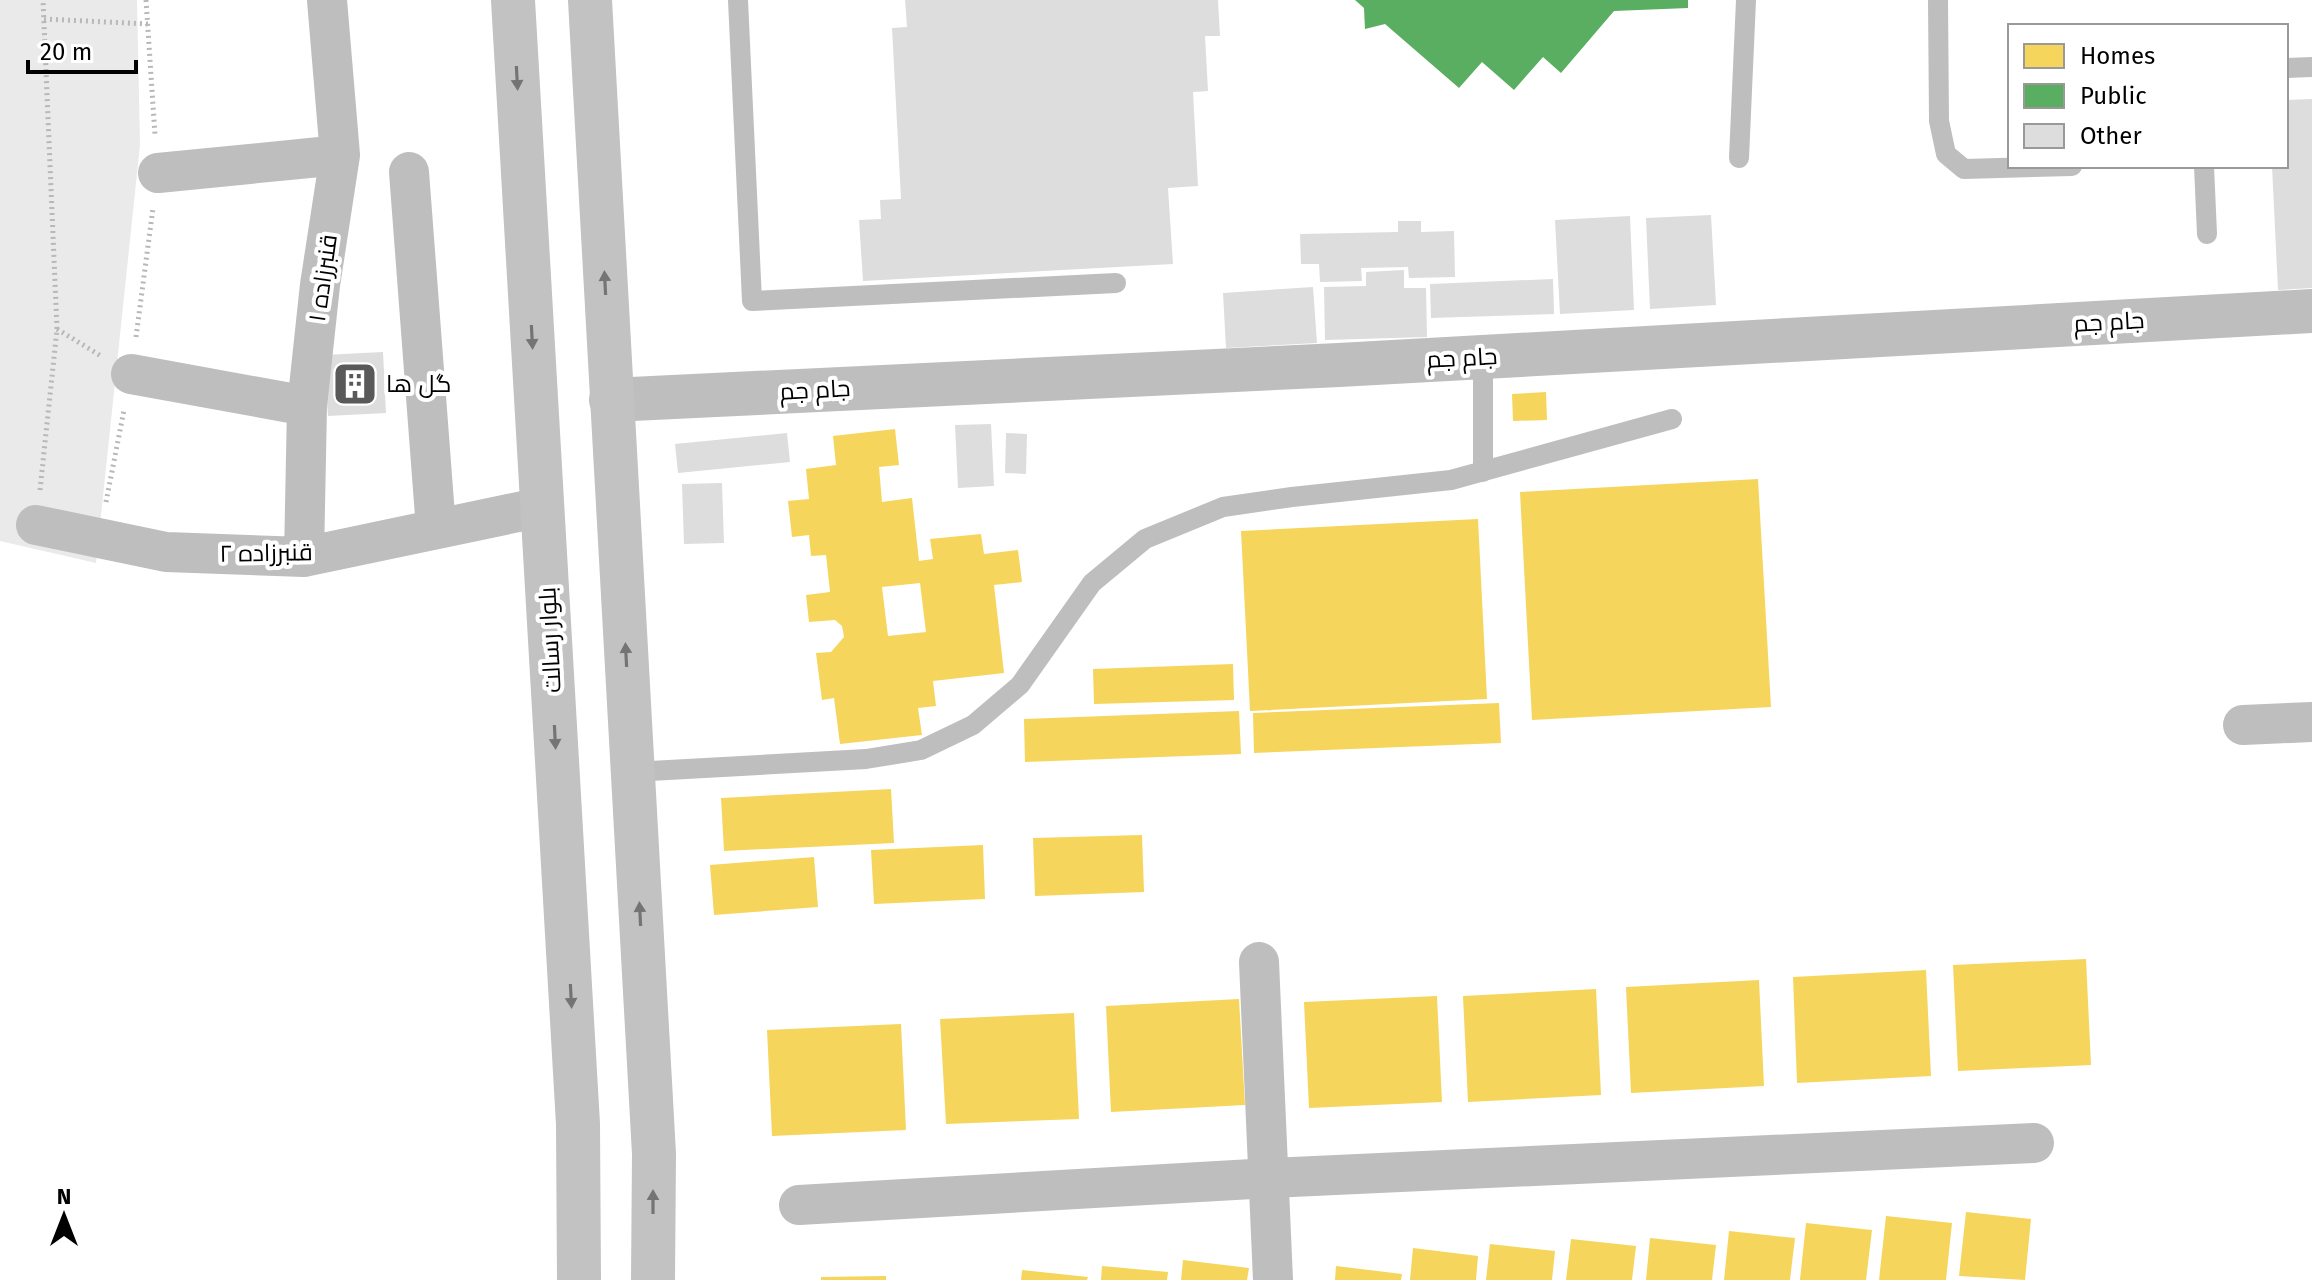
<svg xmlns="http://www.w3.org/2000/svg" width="2312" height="1280" viewBox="0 0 2312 1280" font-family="'Fira Sans',Cairo,sans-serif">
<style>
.green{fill:#eaeaea}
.homes{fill:#f6d55c;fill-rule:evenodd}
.public{fill:#5aae61}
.building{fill:#ddd}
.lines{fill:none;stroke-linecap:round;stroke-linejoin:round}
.path{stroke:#b8b8b8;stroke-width:5;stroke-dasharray:2 4;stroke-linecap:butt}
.service{stroke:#bebebe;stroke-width:20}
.minor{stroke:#bebebe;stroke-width:40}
.tertiary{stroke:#bebebe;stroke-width:44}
.secondary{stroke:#c2c2c2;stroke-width:44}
.oneway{fill:#747474}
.labels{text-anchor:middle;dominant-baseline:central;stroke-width:8;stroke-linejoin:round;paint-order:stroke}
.street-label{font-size:24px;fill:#000;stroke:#fff}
.poi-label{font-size:24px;fill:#000;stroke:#fff;text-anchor:start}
</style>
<rect width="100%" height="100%" fill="#fff"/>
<!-- green -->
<path class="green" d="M0,0H137L140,145L96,563L0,541Z"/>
<!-- homes -->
<path class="homes" d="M1546,392L1547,420L1513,421L1512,394Z
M895,429L899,465L879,467L882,502L912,498L919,561L933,559L930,539L981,534L984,554L1018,550L1022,582L994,585L1004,673L933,681L936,706L918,708L922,735L840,744L834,698L822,700L816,653L831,652L844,637L842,626L835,620L809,622L806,595L830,592L826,555L811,556L809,535L792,537L788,501L809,499L806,469L836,465L833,436ZM920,583L926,632L888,636L882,587Z
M1758,479L1771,707L1532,720L1520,492Z
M1478,519L1487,699L1250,711L1241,531Z
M1233,664L1234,700L1094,704L1093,669Z
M1499,703L1501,743L1254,753L1253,713Z
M1239,711L1241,754L1025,762L1024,719Z
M891,789L894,843L724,851L721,798Z
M1142,835L1144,892L1035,896L1033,838Z
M983,845L985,899L874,904L871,850Z
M814,857L818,907L714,915L710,865Z
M2086,959L2091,1065L1958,1071L1953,965Z
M1926,970L1931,1076L1797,1083L1793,977Z
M1759,980L1764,1086L1631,1093L1626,987Z
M1596,989L1601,1095L1468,1102L1463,996Z
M1437,996L1442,1102L1309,1108L1304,1002Z
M1239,999L1245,1105L1111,1112L1106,1006Z
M1074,1013L1079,1119L946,1124L940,1019Z
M901,1024L906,1130L772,1136L767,1030Z
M1966,1212L2031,1219L2025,1280L1959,1276Z
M1886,1216L1952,1223L1946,1280H1879Z
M1806,1223L1872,1230L1866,1280H1800Z
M1729,1231L1795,1238L1790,1280H1724Z
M1650,1238L1716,1245L1712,1280H1646Z
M1571,1239L1636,1246L1632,1280H1566Z
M1490,1244L1555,1251L1552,1280H1486Z
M1413,1248L1478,1256L1476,1280H1410Z
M1183,1260L1249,1268L1247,1280H1181Z
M1102,1266L1168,1272L1167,1280H1101Z
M1336,1266L1402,1274L1401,1280H1335Z
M1022,1270L1088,1277L1087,1280H1021Z
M886,1276V1280H821V1277Z"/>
<!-- public -->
<path class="public" d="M1355,0H1688V8L1614,11L1561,73L1543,57L1514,90L1482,62L1459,88L1385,24L1365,29L1364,8Z"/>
<!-- building -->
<path class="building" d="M905,0H1218L1220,36H1205L1208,91L1193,92L1198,186L1168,188L1173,264L863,281L859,220L881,219L880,200L901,199L892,28L907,27Z
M2312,99V288L2278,290L2272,166H2286V100Z
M1711,215L1716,305L1650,309L1646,218Z
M1630,216L1634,310L1560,314L1555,220Z
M1398,221H1421V232L1454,231L1455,277L1409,278L1408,267L1361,268L1362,281L1320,282L1319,264H1301L1300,234L1398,232Z
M1404,270V288H1426L1427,337L1325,340L1324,287L1366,286V272Z
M1553,279L1554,314L1431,318L1430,284Z
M1313,287L1317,343L1226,348L1223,293Z
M383,352L386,413L328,416L324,355Z
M991,424L994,486L958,488L955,425Z
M787,433L790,462L678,473L675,444Z
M1006,433L1027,434L1026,474L1005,473Z
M722,483L724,543L684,544L682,484Z"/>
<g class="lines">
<!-- path -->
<path class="path" d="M146,0L155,135
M44,19L148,24
M57,329L101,356
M136,337L153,208
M40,490L57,329L43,0
M106,502L124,410"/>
<!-- service -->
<path class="service" d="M738,0L752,301L1116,283
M1938,0L1939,121L1946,154L1964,169L2072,166
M2286,68L2312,67
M1739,158L1746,0
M2204,166L2207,234
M1483,472V357
M632,772L866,759L921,750L973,725L1020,685L1092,583L1145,539L1223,507L1292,497L1451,480L1672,419"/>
<!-- minor -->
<path class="minor" d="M409,172L436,529
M158,173L340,155
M131,374L307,406
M36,525L166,552L304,557L542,507
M304,557L307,406L320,285L340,155L327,0
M2243,725L2312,722
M1259,962L1273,1280
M799,1205L1270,1178L2034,1143"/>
<!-- tertiary -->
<path class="tertiary" d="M611,400L1339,365L2312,311"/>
<!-- secondary -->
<path class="secondary" d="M513,0L578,1124L579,1280
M590,0L654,1154L653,1280"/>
</g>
<!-- one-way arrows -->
<defs><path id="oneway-solid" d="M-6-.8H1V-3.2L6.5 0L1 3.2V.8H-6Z" transform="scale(2)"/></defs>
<g class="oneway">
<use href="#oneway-solid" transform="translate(517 78) rotate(87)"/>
<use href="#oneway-solid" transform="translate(605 283) rotate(-93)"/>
<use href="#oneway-solid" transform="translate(532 337) rotate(87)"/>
<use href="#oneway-solid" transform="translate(626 655) rotate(-93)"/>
<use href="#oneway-solid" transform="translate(555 737) rotate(87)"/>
<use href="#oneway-solid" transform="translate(640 914) rotate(-93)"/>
<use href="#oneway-solid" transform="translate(571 996) rotate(87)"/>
<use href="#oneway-solid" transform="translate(653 1202) rotate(-90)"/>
</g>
<!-- icons -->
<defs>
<g id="building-square" transform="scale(2.3)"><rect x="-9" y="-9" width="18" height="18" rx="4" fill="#595959" stroke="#fff"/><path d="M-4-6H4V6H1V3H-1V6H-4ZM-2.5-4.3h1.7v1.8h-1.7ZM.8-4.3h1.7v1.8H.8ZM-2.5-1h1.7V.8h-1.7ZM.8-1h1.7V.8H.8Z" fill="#fff"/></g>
</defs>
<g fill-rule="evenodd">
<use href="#building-square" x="355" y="384"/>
</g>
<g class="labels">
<!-- street labels -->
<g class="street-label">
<text transform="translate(323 278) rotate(-82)">قنبرزاده ۱</text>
<text transform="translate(2109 322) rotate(-3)">جام جم</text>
<text transform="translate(1462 358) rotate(-3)">جام جم</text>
<text transform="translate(815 390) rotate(-3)">جام جم</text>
<text transform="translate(266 553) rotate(-1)">قنبرزاده ۲</text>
<text transform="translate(550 640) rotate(-93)">بلوار رسالت</text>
</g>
<!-- poi labels -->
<g class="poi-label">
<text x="386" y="384">گل ها</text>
</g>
</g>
<!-- legend -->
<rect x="2008" y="24" width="280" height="144" fill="#ffffff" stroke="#999999" stroke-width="2"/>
<rect x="2024" y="44" width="40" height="24" fill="#f6d55c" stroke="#999999" stroke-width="2"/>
<text x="2080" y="64" font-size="24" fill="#000000">Homes</text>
<rect x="2024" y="84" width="40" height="24" fill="#5aae61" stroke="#999999" stroke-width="2"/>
<text x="2080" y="104" font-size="24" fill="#000000">Public</text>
<rect x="2024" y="124" width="40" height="24" fill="#dddddd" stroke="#999999" stroke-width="2"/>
<text x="2080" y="144" font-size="24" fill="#000000">Other</text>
<!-- north arrow -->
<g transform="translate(64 1216)" stroke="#ffffff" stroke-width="6" paint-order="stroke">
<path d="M0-6L14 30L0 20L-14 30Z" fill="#000000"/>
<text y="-12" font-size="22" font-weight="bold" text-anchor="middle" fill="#000000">N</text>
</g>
<!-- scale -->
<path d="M28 60v12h108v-12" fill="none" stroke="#000000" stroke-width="4"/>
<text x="40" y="60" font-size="24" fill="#000000" stroke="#ffffff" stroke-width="6" paint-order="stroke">20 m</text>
</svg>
